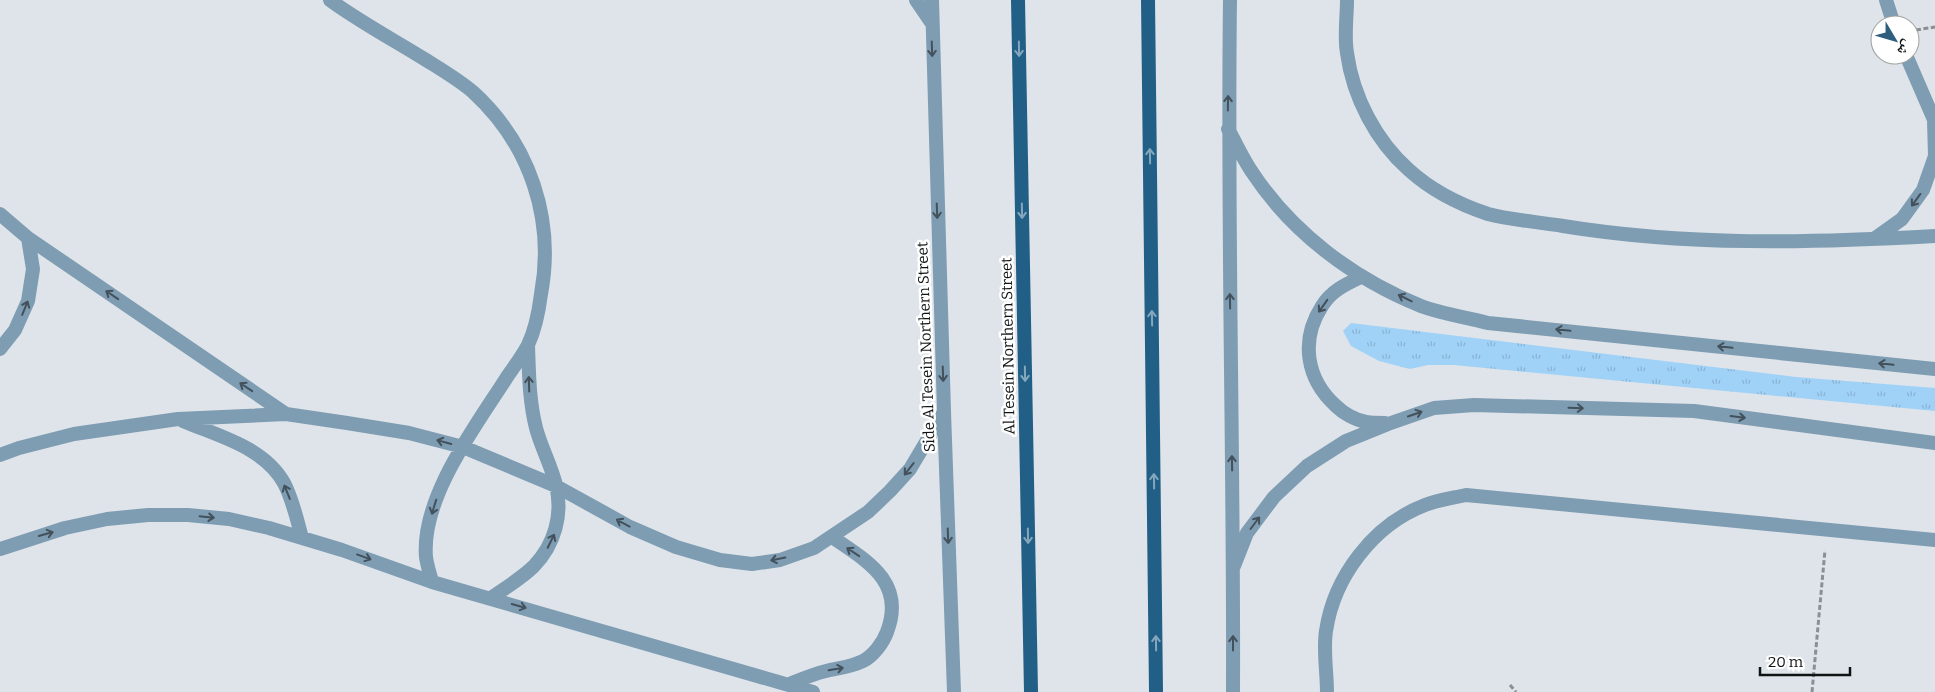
<svg xmlns="http://www.w3.org/2000/svg" width="1935" height="692" viewBox="0 0 1935 692" font-family="Bitter,'Noto Naskh Arabic',serif">
<style>
.grass{fill:url(#grass-tufts)}
.lines{fill:none;stroke-linecap:round;stroke-linejoin:round}
.path{stroke:#8a8f93;stroke-width:3;stroke-dasharray:5 2.5;stroke-linecap:butt}
.minor{stroke:#7e9cb2;stroke-width:14}
.tertiary{stroke:#7e9cb2;stroke-width:14}
.primary{stroke:#215f86;stroke-width:14}
.oneway{stroke:#42515b}
.oneway2{stroke:#85a7bc}
.labels{text-anchor:middle;dominant-baseline:central;stroke-width:5;stroke-linejoin:round;paint-order:stroke}
.street-label{font-size:15px;fill:#101314;stroke:#fff}
</style>
<defs>
<pattern id="grass-tufts" width="24" height="20" patternUnits="userSpaceOnUse" patternTransform="scale(1.25)"><rect width="24" height="20" fill="#a0d2f8"/><path d="M3 7l-1-3M5 7V3M7 7l1-3M15 17l-1-3M17 17v-4M19 17l1-3" fill="none" stroke="#89b3d4"/></pattern>
</defs>
<rect width="100%" height="100%" fill="#dee4e9"/>
<!-- grass -->
<path class="grass" d="M1351,323L1796,377L1935,388V411L1454,365H1428L1410,369L1379,361L1351,346L1343,331Z"/>
<g class="lines">
<!-- path -->
<path class="path" d="M1916,30L1935,27
M1510,685L1516,692
M1812,692L1825,550"/>
<!-- minor -->
<path class="minor" d="M330,0C360,22 394,40 426,60C442,70 459,80 473,92C530,144 555,219 541,294C539,310 535,330 528,345C522,356 514,367 507,377C476,426 421,497 426,557C427,565 430,574 432,582
M1347,0C1347,17 1344,36 1347,53C1353,97 1376,141 1409,170C1431,190 1461,205 1488,214C1510,220 1540,222 1563,226C1686,246 1811,243 1935,236
M1886,0L1894,25
M1906,55L1935,122
M0,214L28,238L286,414
M1874,239L1902,219L1923,190L1935,156L1934,120
M0,349L15,330L28,301L33,269L28,238
M183,421C218,436 264,447 284,483C293,500 297,520 302,538
M0,455L19,448L74,434L178,419L286,414L347,423L409,433L463,447L556,486L630,527L676,547L720,560L752,564L780,560L814,548L868,512L890,491L910,469L944,412
M0,549L65,528L107,519L148,515H188L229,519L269,528L342,550L432,582L813,692
M491,598C505,588 522,578 534,566C555,544 563,514 556,485C551,465 541,447 536,428C529,400 529,373 528,345
M790,684C802,679 813,674 826,671C838,668 851,667 863,661C873,656 883,643 887,632C906,582 867,561 832,537
M1327,692C1327,673 1323,649 1326,631C1334,577 1373,525 1425,505C1438,500 1453,498 1466,495L1935,540"/>
<!-- tertiary -->
<path class="tertiary" d="M916,0L931,22
M932,0L944,412L954,692
M1230,0C1227,231 1234,461 1233,692
M1228,129C1236,143 1243,159 1252,172C1292,233 1354,279 1421,306C1442,314 1466,317 1488,323L1935,369
M1361,277C1346,284 1331,291 1322,306C1300,340 1306,379 1336,406C1343,413 1355,420 1366,422C1372,423 1378,423 1385,423
M1234,566L1247,533L1274,497L1307,466L1346,441L1388,424L1434,408L1474,405L1694,411L1935,443"/>
<!-- primary -->
<path class="primary" d="M1018,0L1031,692
M1148,0L1156,692"/>
</g>
<!-- one-way arrows -->
<defs><path id="oneway-shaft" d="M-6 0H5M1.5-3L5.5 0L1.5 3" fill="none" stroke-width="1.6" stroke-linecap="round" stroke-linejoin="round" transform="scale(1.25)"/></defs>
<g class="oneway">
<use href="#oneway-shaft" transform="translate(932 49) rotate(88)"/>
<use href="#oneway-shaft" transform="translate(1228 103) rotate(-89)"/>
<use href="#oneway-shaft" transform="translate(1916 200) rotate(126)"/>
<use href="#oneway-shaft" transform="translate(937 211) rotate(88)"/>
<use href="#oneway-shaft" transform="translate(112 295) rotate(-146)"/>
<use href="#oneway-shaft" transform="translate(1405 298) rotate(-154)"/>
<use href="#oneway-shaft" transform="translate(1230 301) rotate(-91)"/>
<use href="#oneway-shaft" transform="translate(1323 306) rotate(125)"/>
<use href="#oneway-shaft" transform="translate(25 308) rotate(-68)"/>
<use href="#oneway-shaft" transform="translate(1563 330) rotate(-174)"/>
<use href="#oneway-shaft" transform="translate(1725 347) rotate(-174)"/>
<use href="#oneway-shaft" transform="translate(1886 364) rotate(-174)"/>
<use href="#oneway-shaft" transform="translate(943 374) rotate(88)"/>
<use href="#oneway-shaft" transform="translate(529 384) rotate(-92)"/>
<use href="#oneway-shaft" transform="translate(246 387) rotate(-146)"/>
<use href="#oneway-shaft" transform="translate(1576 408) rotate(2)"/>
<use href="#oneway-shaft" transform="translate(1415 414) rotate(-19)"/>
<use href="#oneway-shaft" transform="translate(1738 417) rotate(7)"/>
<use href="#oneway-shaft" transform="translate(444 442) rotate(-165)"/>
<use href="#oneway-shaft" transform="translate(1232 463) rotate(-91)"/>
<use href="#oneway-shaft" transform="translate(909 469) rotate(128)"/>
<use href="#oneway-shaft" transform="translate(287 492) rotate(-112)"/>
<use href="#oneway-shaft" transform="translate(434 507) rotate(107)"/>
<use href="#oneway-shaft" transform="translate(207 517) rotate(6)"/>
<use href="#oneway-shaft" transform="translate(623 523) rotate(-152)"/>
<use href="#oneway-shaft" transform="translate(1255 523) rotate(-53)"/>
<use href="#oneway-shaft" transform="translate(46 534) rotate(-16)"/>
<use href="#oneway-shaft" transform="translate(948 536) rotate(88)"/>
<use href="#oneway-shaft" transform="translate(551 541) rotate(-64)"/>
<use href="#oneway-shaft" transform="translate(853 552) rotate(-146)"/>
<use href="#oneway-shaft" transform="translate(364 557) rotate(20)"/>
<use href="#oneway-shaft" transform="translate(778 559) rotate(168)"/>
<use href="#oneway-shaft" transform="translate(519 606) rotate(16)"/>
<use href="#oneway-shaft" transform="translate(1233 643) rotate(-90)"/>
<use href="#oneway-shaft" transform="translate(836 669) rotate(-10)"/>
</g>
<g class="oneway2">
<use href="#oneway-shaft" transform="translate(1019 49) rotate(89)"/>
<use href="#oneway-shaft" transform="translate(1150 156) rotate(-91)"/>
<use href="#oneway-shaft" transform="translate(1022 211) rotate(89)"/>
<use href="#oneway-shaft" transform="translate(1152 318) rotate(-91)"/>
<use href="#oneway-shaft" transform="translate(1025 374) rotate(89)"/>
<use href="#oneway-shaft" transform="translate(1154 481) rotate(-91)"/>
<use href="#oneway-shaft" transform="translate(1028 536) rotate(89)"/>
<use href="#oneway-shaft" transform="translate(1156 643) rotate(-91)"/>
</g>
<g class="labels">
<!-- street labels -->
<g class="street-label">
<text transform="translate(1008 346) rotate(-91)">Al Tesein Northern Street</text>
<text transform="translate(926 347) rotate(-92)">Side Al Tesein Northern Street</text>
</g>
</g>
<!-- north arrow -->
<g transform="translate(1895 40) rotate(128)"><circle r="24" fill="#ffffff" stroke="#9fa1a1"/>
<path d="M0-4L9 19L0 12L-9 19Z" fill="#2f5d7d"/>
<text y="-8" font-size="14" font-weight="bold" text-anchor="middle" fill="#101314">ش</text>
</g>
<!-- scale -->
<path d="M1760 667v8h90v-8" fill="none" stroke="#101314" stroke-width="2.5"/>
<text x="1768" y="667" font-size="15" fill="#101314" stroke="#ffffff" stroke-width="4" paint-order="stroke">20 m</text>
</svg>
